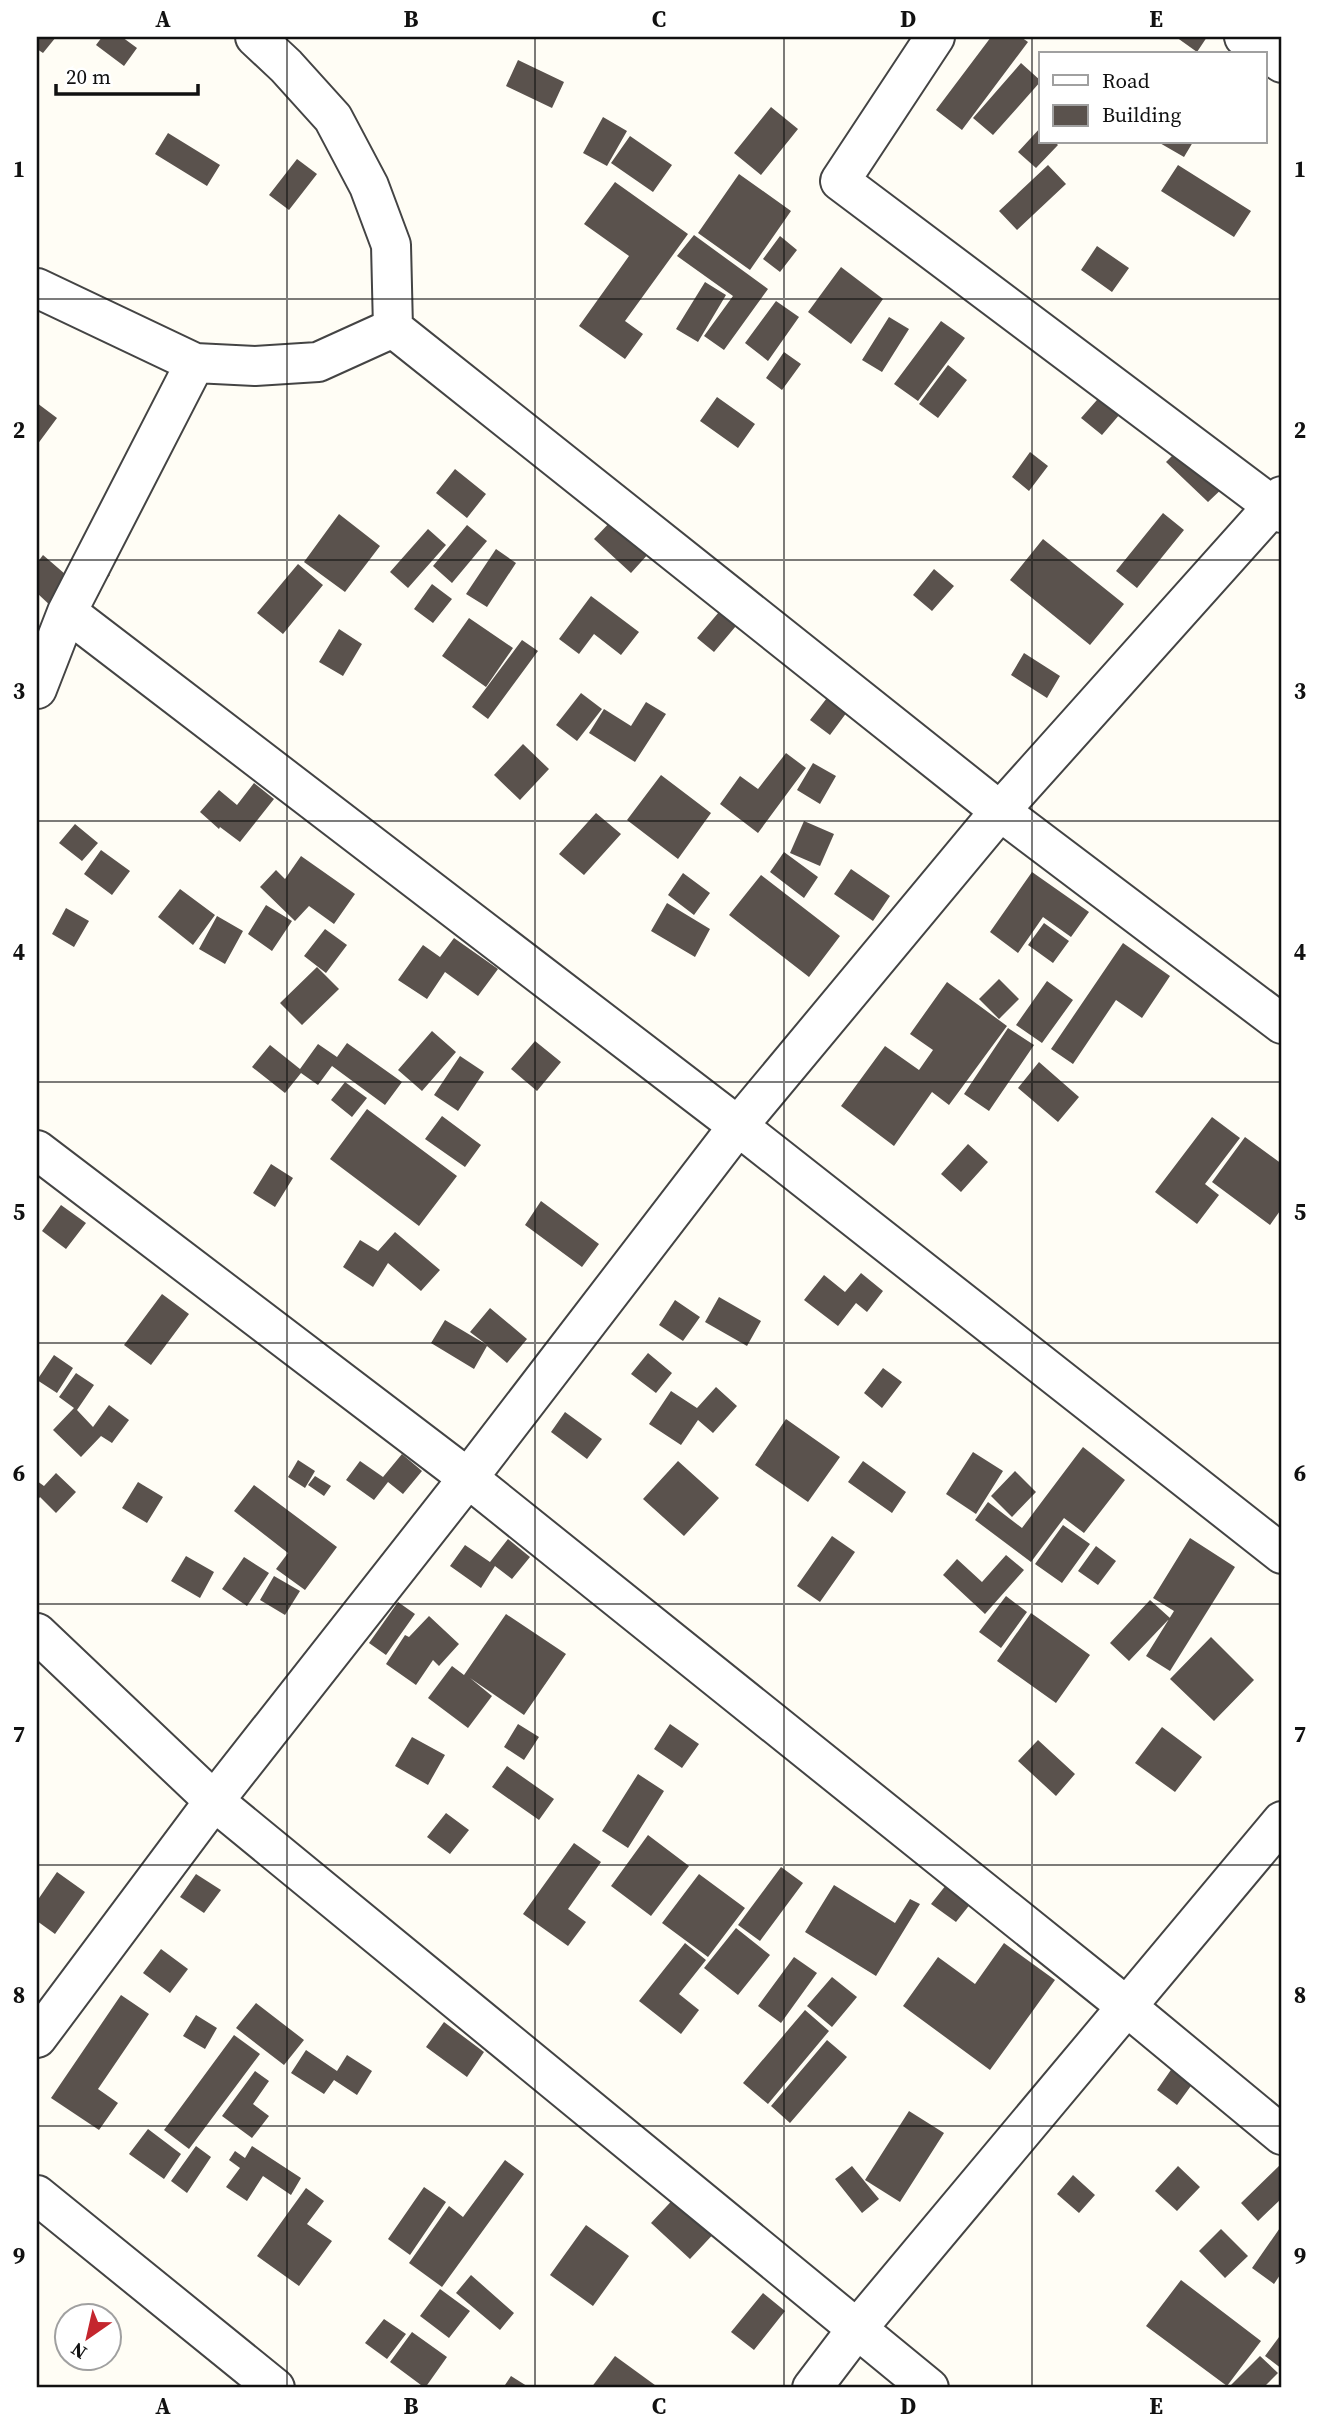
<svg xmlns="http://www.w3.org/2000/svg" width="1319" height="2425" viewBox="0 0 1319 2425" font-family="'Source Serif 4',serif">
<style>
.building{fill:#5a524d}
.lines{fill:none;stroke-linecap:round;stroke-linejoin:round}
.minor-casing{stroke:#444;stroke-width:42}
.minor{stroke:#fff;stroke-width:38}
.grid{fill:none;stroke:#111;stroke-width:2;stroke-opacity:0.55}
.neatline{fill:none;stroke:#111;stroke-width:2.5}
.grid-label{font-size:23px;text-anchor:middle;font-weight:bold;fill:#111}
</style>
<rect width="100%" height="100%" fill="#fffdf5"/>
<!-- building -->
<path class="building" d="M37,37H56L43,53L37,49Z
M102,37H122L137,48L124,66L96,45Z
M991,37H1021L1028,42L962,130L936,110Z
M1176,37H1207L1197,52Z
M518,60L564,82L552,108L506,86Z
M1021,63L1041,81L993,135L973,118Z
M771,107L798,129L761,175L734,153Z
M603,117L627,131L607,166L583,153Z
M1041,127V142H1055L1058,145L1036,168L1018,152Z
M168,133L220,165L207,186L155,154Z
M630,136L672,165L653,192L611,163Z
M1158,142H1193L1184,157Z
M297,159L317,174L289,210L269,195Z
M1048,165L1066,184L1017,230L999,211Z
M1178,165L1251,211L1234,237L1161,191Z
M739,174L791,211L750,270L698,233Z
M615,182L688,234L625,321L643,334L625,359L579,326L629,256L584,224Z
M694,235L768,289L724,350L704,336L733,296L677,256Z
M780,236L797,250L780,272L763,259Z
M1097,246L1129,268L1112,292L1081,270Z
M841,267L883,299L851,344L808,312Z
M705,282L726,295L698,342L676,329Z
M776,301L799,317L768,361L745,343Z
M889,317L909,329L882,372L862,360Z
M941,321L965,338L918,401L894,384Z
M784,352L801,364L782,390L766,378Z
M948,365L967,380L938,418L919,404Z
M1112,383L1132,400L1102,435L1081,418Z
M717,397L755,424L738,448L700,421Z
M37,403L57,418L37,445Z
M1185,443L1227,484L1208,502L1166,462Z
M1030,452L1048,466L1029,491L1012,477Z
M455,469L486,494L467,518L436,493Z
M1163,513L1184,530L1137,588L1116,571Z
M339,514L380,546L345,592L304,562Z
M613,519L650,552L631,573L594,539Z
M467,525L487,541L452,583L433,566Z
M428,529L446,545L408,588L390,572Z
M1043,539L1124,604L1090,645L1010,580Z
M496,549L516,563L487,607L466,594Z
M83,553L110,575L91,597L54,609L37,593V563L43,555L65,574Z
M298,564L323,585L283,634L257,613Z
M934,569L954,586L932,611L913,595Z
M432,584L452,599L433,623L414,609Z
M591,596L639,632L621,655L594,634L579,654L559,639Z
M719,612L736,626L714,652L697,638Z
M469,618L513,648L486,687L442,656Z
M339,629L362,644L343,676L319,662Z
M522,640L538,651L488,719L472,707Z
M1024,653L1060,676L1047,698L1011,675Z
M581,693L602,709L577,741L556,725Z
M830,694L850,708L830,735L810,720Z
M646,702L666,714L635,762L589,733L604,709L631,726Z
M523,744L549,769L520,800L494,775Z
M786,753L806,768L758,833L720,804L740,776L758,789Z
M813,763L836,776L820,804L797,790Z
M661,775L711,813L678,859L627,820Z
M254,783L274,799L240,842L220,827L219,829L200,812L219,790L237,805Z
M596,813L621,834L584,875L559,854Z
M804,821L834,834L820,866L790,853Z
M75,824L98,843L82,861L59,843Z
M101,850L130,871L112,895L84,874Z
M784,852L818,877L804,898L770,872Z
M301,856L355,894L334,924L309,906L295,921L260,887L276,870L285,879Z
M851,869L890,896L873,921L834,894Z
M1032,872L1089,912L1071,937L1043,917L1018,953L990,932Z
M683,873L710,893L694,915L668,895Z
M761,875L840,936L809,977L729,915Z
M180,889L215,915L193,945L158,917Z
M667,903L710,929L695,957L651,931Z
M266,905L292,921L272,951L248,934Z
M66,908L89,921L74,947L52,934Z
M217,916L243,931L225,964L199,949Z
M1044,923L1069,941L1053,963L1028,945Z
M325,929L347,945L326,973L304,956Z
M454,938L498,969L478,996L445,972L427,999L398,980L423,945L440,957Z
M1123,943L1170,976L1142,1018L1116,1000L1073,1064L1051,1049Z
M317,967L339,989L302,1025L280,1003Z
M999,979L1019,999L999,1019L979,999Z
M1047,981L1073,1000L1042,1043L1016,1025Z
M947,982L1007,1026L949,1105L932,1092L894,1146L841,1106L885,1046L919,1070L933,1050L910,1034Z
M1008,1028L1034,1045L989,1111L964,1094Z
M432,1031L456,1052L422,1091L398,1070Z
M535,1041L561,1062L537,1091L511,1069Z
M347,1043L402,1082L385,1105L332,1066L318,1085L301,1073L285,1093L252,1067L270,1045L300,1069L318,1044L337,1057Z
M460,1056L484,1072L458,1111L434,1095Z
M1039,1062L1079,1097L1058,1122L1018,1088Z
M345,1082L367,1098L352,1117L331,1100Z
M367,1109L457,1176L419,1226L330,1159Z
M442,1116L481,1145L465,1167L425,1139Z
M1212,1117L1240,1138L1205,1184L1219,1195L1197,1224L1155,1192Z
M1245,1137L1282,1164V1208L1270,1225L1212,1182Z
M968,1144L988,1162L961,1192L941,1174Z
M271,1164L293,1178L275,1207L253,1193Z
M541,1201L599,1244L582,1267L525,1225Z
M61,1205L86,1223L66,1249L42,1231Z
M395,1232L440,1270L421,1291L388,1263L373,1287L343,1267L360,1240L378,1251Z
M861,1273L883,1291L867,1312L856,1303L838,1326L804,1300L824,1275L845,1292Z
M162,1294L189,1314L151,1365L124,1345Z
M719,1297L761,1321L747,1346L705,1322Z
M675,1300L700,1317L683,1341L659,1325Z
M490,1308L527,1339L507,1363L487,1346L474,1369L431,1343L445,1320L487,1345L470,1332Z
M648,1353L672,1373L656,1393L631,1374Z
M54,1355L73,1368L57,1393L37,1380Z
M883,1368L902,1382L882,1408L864,1393Z
M76,1373L94,1385L77,1410L93,1427L109,1405L129,1420L112,1443L101,1436L81,1457L53,1430L74,1408L59,1397Z
M716,1387L737,1406L713,1433L698,1420L681,1445L649,1424L671,1391L697,1408Z
M565,1412L602,1439L587,1459L551,1432Z
M786,1419L840,1457L808,1502L755,1465Z
M1083,1447L1125,1480L1084,1533L1064,1518L1031,1562L975,1520L988,1502L1022,1528Z
M973,1452L1003,1471L976,1514L946,1494Z
M402,1454L422,1471L403,1494L388,1482L374,1500L346,1480L360,1461L383,1477Z
M298,1460L315,1471L305,1488L288,1477Z
M678,1461L719,1498L684,1536L643,1499Z
M863,1461L906,1492L892,1513L848,1482Z
M1015,1471L1036,1492L1012,1517L991,1496Z
M56,1473L76,1492L56,1513L40,1497L37,1501V1481L44,1486Z
M315,1476L331,1486L324,1496L308,1485Z
M138,1482L163,1497L147,1523L122,1508Z
M254,1485L337,1547L305,1590L276,1569L288,1553L234,1511Z
M1063,1525L1090,1544L1062,1583L1035,1564Z
M832,1536L855,1552L820,1602L797,1586Z
M1190,1538L1235,1567L1170,1671L1146,1656L1174,1611L1153,1598Z
M508,1539L530,1557L512,1579L495,1566L481,1588L450,1566L465,1545L490,1562Z
M1096,1546L1116,1561L1098,1585L1078,1571Z
M1006,1555L1024,1570L985,1614L943,1575L957,1559L982,1582Z
M186,1556L214,1572L200,1598L171,1581Z
M244,1557L269,1573L247,1606L222,1589Z
M274,1576L300,1591L285,1615L260,1600Z
M1006,1596L1027,1612L1001,1648L979,1632Z
M1150,1600L1170,1618L1129,1661L1110,1643Z
M398,1602L415,1614L386,1655L369,1643Z
M1031,1613L1090,1655L1056,1703L997,1661Z
M506,1614L566,1654L524,1715L470,1678L492,1696L468,1728L428,1698L452,1666L464,1675Z
M429,1616L459,1644L439,1666L433,1660L416,1685L386,1664L405,1635L409,1637Z
M1211,1637L1254,1680L1214,1721L1170,1679Z
M518,1724L539,1737L524,1760L504,1747Z
M670,1724L699,1744L682,1768L654,1749Z
M1162,1727L1202,1757L1175,1792L1135,1763Z
M412,1737L445,1755L428,1785L395,1766Z
M1038,1740L1075,1774L1056,1796L1018,1761Z
M507,1766L554,1799L539,1820L492,1787Z
M638,1774L664,1791L628,1848L602,1831Z
M446,1813L469,1830L450,1854L427,1837Z
M648,1835L689,1866L651,1916L611,1886Z
M574,1843L601,1862L568,1909L586,1922L568,1946L523,1914Z
M781,1867L803,1883L760,1941L738,1925Z
M57,1872L85,1892L55,1934L37,1921V1901Z
M196,1874L221,1890L204,1913L180,1897Z
M699,1874L745,1908L708,1957L662,1923Z
M950,1880L975,1898L956,1922L931,1904Z
M834,1885L895,1923L910,1899L920,1904L876,1976L805,1932Z
M736,1928L770,1955L738,1995L704,1968Z
M685,1943L706,1960L679,1994L699,2010L681,2034L639,2001Z
M1004,1943L1055,1980L990,2070L903,2006L938,1957L975,1984Z
M161,1949L188,1969L170,1993L143,1973Z
M794,1957L817,1973L781,2023L758,2006Z
M832,1977L857,1997L832,2027L807,2006Z
M121,1995L149,2014L98,2089L118,2103L99,2130L51,2098Z
M256,2003L304,2040L284,2065L236,2028Z
M805,2010L829,2031L768,2104L743,2083Z
M196,2015L217,2028L205,2049L183,2036Z
M444,2022L484,2052L467,2077L426,2047Z
M234,2035L260,2054L189,2149L164,2130Z
M827,2040L847,2057L790,2123L771,2106Z
M306,2050L337,2071L347,2055L372,2071L357,2095L334,2080L324,2094L291,2073Z
M1175,2064L1196,2079L1177,2105L1157,2090Z
M255,2071L269,2081L253,2104L269,2116L252,2138L222,2116Z
M909,2111L944,2133L900,2202L865,2180Z
M148,2129L181,2154L164,2179L129,2154Z
M196,2146L211,2157L187,2193L171,2181Z
M252,2146L301,2178L291,2195L263,2176L247,2201L226,2187L240,2168L229,2160L235,2151L245,2158Z
M505,2160L524,2174L442,2287L409,2263L449,2206L463,2217Z
M1282,2163V2198L1258,2221L1241,2203Z
M852,2166L879,2199L862,2213L835,2179Z
M1178,2166L1200,2187L1177,2211L1155,2191Z
M1073,2175L1095,2195L1079,2213L1057,2194Z
M424,2187L446,2202L410,2255L388,2239Z
M306,2188L324,2201L307,2224L332,2241L299,2286L257,2256Z
M680,2192L719,2228L690,2259L651,2223Z
M586,2225L629,2256L593,2306L550,2275Z
M1282,2225V2272L1274,2284L1252,2268Z
M1221,2229L1248,2256L1225,2278L1199,2251Z
M471,2275L514,2313L500,2330L456,2293Z
M1181,2280L1261,2341L1227,2386L1146,2326Z
M440,2289L470,2311L449,2338L420,2316Z
M763,2293L785,2311L754,2350L731,2332Z
M384,2319L406,2334L387,2359L365,2343Z
M412,2332L447,2357L425,2388L390,2362Z
M1282,2333V2369L1265,2356Z
M615,2356L659,2388H591Z
M1260,2356L1278,2373L1263,2388H1232L1230,2386Z
M511,2376L530,2388H503Z"/>
<g class="lines">
<!-- minor casing -->
<g class="minor-casing">
<path id="minor" d="M255,37L286,66L333,118L369,186L391,245L393,328L1000,811L1282,1024
M935,37L840,181L1282,513
M1244,37L1282,63
M37,288L195,363L255,366L318,362L393,328
M67,612L738,1126L1282,1554
M37,689L67,612L195,363
M37,1150L468,1478L1126,2006L1282,2135
M37,1633L214,1801L929,2388
M37,2038L214,1801L468,1478L738,1126L1000,811L1282,496
M37,2195L275,2388
M812,2388L856,2330L1282,1821"/>
</g>
<!-- minor -->
<use href="#minor" class="minor"/>
</g>
<!-- grid -->
<path class="grid" d="M287,37V2388M535,37V2388M784,37V2388M1032,37V2388M37,299H1282M37,560H1282M37,821H1282M37,1082H1282M37,1343H1282M37,1604H1282M37,1865H1282M37,2126H1282"/>
<!-- border -->
<rect width="1319" height="2425" fill="none" stroke="#ffffff" stroke-width="77"/>
<!-- legend -->
<rect x="1039" y="52" width="228" height="91" fill="#ffffff" stroke="#a0a0a0" stroke-width="2"/>
<rect x="1053" y="75" width="35" height="10" fill="#ffffff" stroke="#a0a0a0" stroke-width="2"/>
<text x="1102" y="88" font-size="21" fill="#111111">Road</text>
<rect x="1053" y="105" width="35" height="21" fill="#5a524d" stroke="#a0a0a0" stroke-width="2"/>
<text x="1102" y="122" font-size="21" fill="#111111">Building</text>
<!-- north arrow -->
<g transform="translate(88 2337) rotate(214)"><circle r="33" fill="#ffffff" stroke="#a0a0a0" stroke-width="2"/>
<path d="M0-5L12 26L0 18L-12 26Z" fill="#c4262e"/>
<text y="-10" font-size="19" font-weight="bold" text-anchor="middle" fill="#111111">N</text>
</g>
<!-- scale -->
<path d="M56 84v10h142v-10" fill="none" stroke="#111111" stroke-width="3.5"/>
<text x="66" y="84" font-size="21" fill="#111111" stroke="#ffffff" stroke-width="5" paint-order="stroke">20 m</text>
<rect x="38" y="38" width="1242" height="2348" class="neatline"/>
<g class="grid-label">
<text x="163" y="27">A</text>
<text x="411" y="27">B</text>
<text x="659" y="27">C</text>
<text x="908" y="27">D</text>
<text x="1156" y="27">E</text>
<text x="19" y="177">1</text>
<text x="1300" y="177">1</text>
<text x="19" y="438">2</text>
<text x="1300" y="438">2</text>
<text x="19" y="699">3</text>
<text x="1300" y="699">3</text>
<text x="19" y="960">4</text>
<text x="1300" y="960">4</text>
<text x="19" y="1220">5</text>
<text x="1300" y="1220">5</text>
<text x="19" y="1481">6</text>
<text x="1300" y="1481">6</text>
<text x="19" y="1742">7</text>
<text x="1300" y="1742">7</text>
<text x="19" y="2003">8</text>
<text x="1300" y="2003">8</text>
<text x="19" y="2264">9</text>
<text x="1300" y="2264">9</text>
<text x="163" y="2414">A</text>
<text x="411" y="2414">B</text>
<text x="659" y="2414">C</text>
<text x="908" y="2414">D</text>
<text x="1156" y="2414">E</text>
</g>
</svg>
